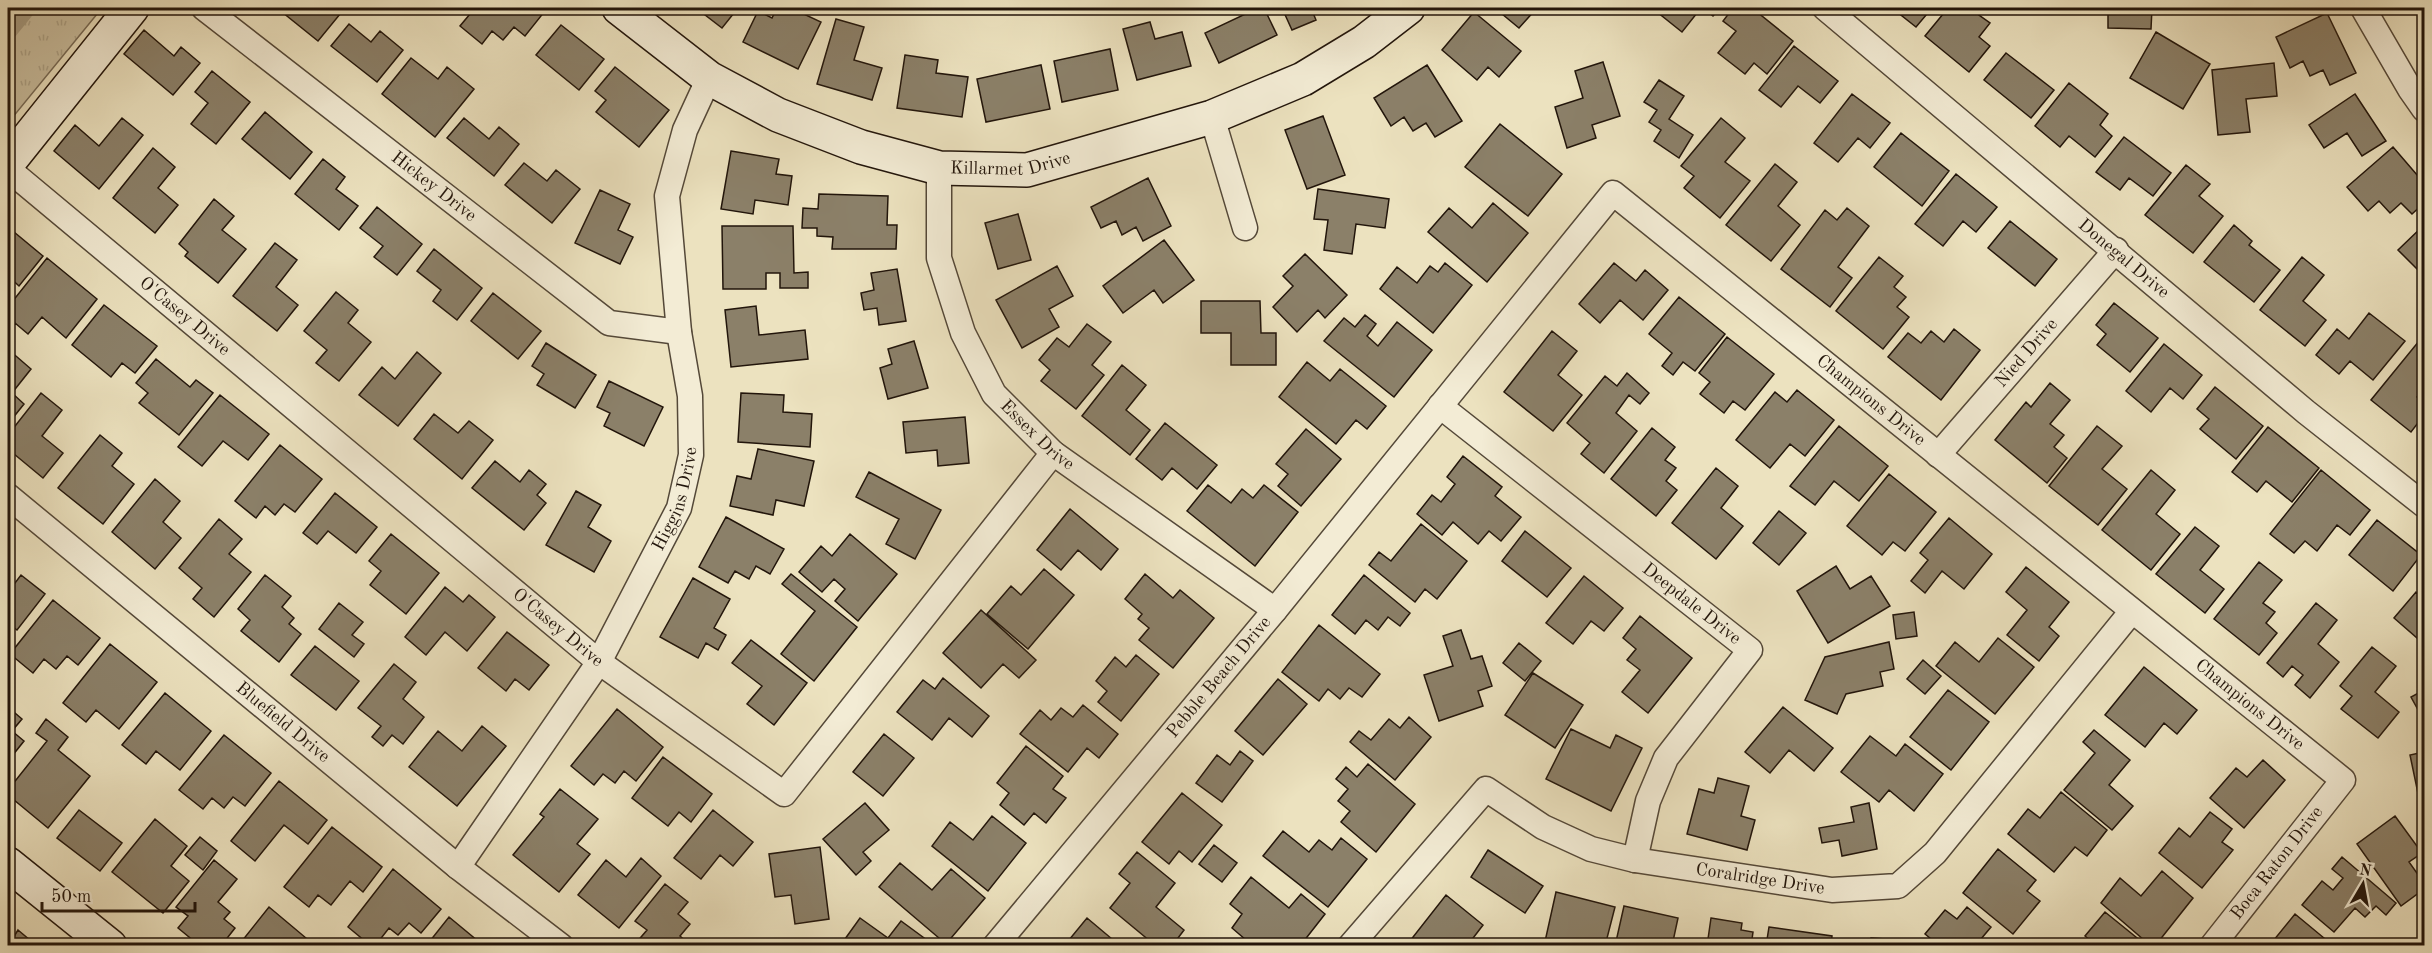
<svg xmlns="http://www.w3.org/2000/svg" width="2432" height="953" viewBox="0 0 2432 953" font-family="'Old Standard TT',serif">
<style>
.park{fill:url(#park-tufts);stroke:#766a56;stroke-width:1.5}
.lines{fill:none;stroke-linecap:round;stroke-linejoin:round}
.canal{stroke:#a79c82;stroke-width:21}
.building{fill:#8b8069;stroke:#22150b;stroke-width:1.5}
.street-casing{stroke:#544838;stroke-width:27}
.secondary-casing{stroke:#22150b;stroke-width:36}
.street{stroke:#f3ecd5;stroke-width:24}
.secondary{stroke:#f3ecd5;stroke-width:33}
.labels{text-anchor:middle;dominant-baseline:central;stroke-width:6;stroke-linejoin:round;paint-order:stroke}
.street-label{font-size:18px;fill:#22150b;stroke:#f3ecd5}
</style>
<defs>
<pattern id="park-tufts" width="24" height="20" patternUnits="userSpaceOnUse" patternTransform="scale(1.5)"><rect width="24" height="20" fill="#cabfa0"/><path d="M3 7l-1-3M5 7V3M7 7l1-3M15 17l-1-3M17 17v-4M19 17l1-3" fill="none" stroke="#ada388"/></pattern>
</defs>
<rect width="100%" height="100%" fill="#ece2bf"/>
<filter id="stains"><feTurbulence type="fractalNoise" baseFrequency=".00333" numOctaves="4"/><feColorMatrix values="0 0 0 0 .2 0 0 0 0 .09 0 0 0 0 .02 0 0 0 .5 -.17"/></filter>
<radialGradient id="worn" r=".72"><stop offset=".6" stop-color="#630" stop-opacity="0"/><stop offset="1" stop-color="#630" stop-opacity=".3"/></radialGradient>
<!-- park -->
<path class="park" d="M8,8H102L8,123Z"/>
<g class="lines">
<!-- canal -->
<path class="canal" d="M8,29L25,8"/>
</g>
<!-- building -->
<path class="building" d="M277,8H345L318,41Z
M475,8H541L545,11L525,36L514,27L503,40L492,31L482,44L460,26Z
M696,8H738L722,28Z
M777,8H791L821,22L798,69L743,42L758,11L772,18Z
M1258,8H1264L1277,35L1219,63L1205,33Z
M1282,8H1313H1311L1316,20L1292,30Z
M1497,8H1537L1519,28L1496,9Z
M1652,8H1701L1682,32Z
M1703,8H1720L1713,16Z
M1733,8H1752L1793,41L1767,74L1754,63L1745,74L1718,53L1736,31L1723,21Z
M1892,8H1932L1916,27Z
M1948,8H1985L1979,15L1990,23L1979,37L1990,46L1969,72L1925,36Z
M2108,8H2152L2151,29L2108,28Z
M1474,12L1521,51L1499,77L1488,67L1477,80L1442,50Z
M2327,13L2356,73L2330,85L2323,70L2310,76L2303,61L2290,68L2276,37Z
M836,19L864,27L854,60L882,68L872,100L817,84Z
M1150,22L1155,39L1182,32L1191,66L1137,80L1123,29Z
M349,24L371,42L380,31L403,50L377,82L331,46Z
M561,25L604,59L579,90L536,55Z
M144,30L174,56L181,47L200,63L173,95L124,54Z
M2156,32L2210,64L2183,109L2130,78Z
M1794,46L1838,81L1820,103L1798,86L1781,107L1759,90Z
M1110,49L1118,90L1062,102L1054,61Z
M2006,53L2054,90L2031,118L1984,80Z
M905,55L938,60L936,73L968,77L962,117L897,108Z
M411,58L438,79L447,67L474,89L435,137L382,94Z
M1603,62L1620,116L1592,125L1596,138L1567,148L1555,107L1583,98L1575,71Z
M2274,63L2277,96L2246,99L2250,132L2218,135L2212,70Z
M1041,65L1050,109L986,122L977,79Z
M1427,65L1462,121L1435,137L1426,123L1413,131L1404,117L1391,126L1374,98Z
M615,67L669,110L639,147L596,112L606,100L595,91Z
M212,71L250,102L216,144L191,124L208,103L195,92Z
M1659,80L1684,96L1669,119L1693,135L1679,158L1654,141L1661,130L1649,122L1657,110L1644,102Z
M2069,83L2108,114L2100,125L2112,136L2095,157L2069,136L2060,147L2035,126Z
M1852,94L1890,123L1870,148L1858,138L1838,162L1814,143Z
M2355,94L2386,141L2362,156L2347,133L2324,148L2309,125Z
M265,112L312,152L290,179L242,139Z
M1323,116L1345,175L1307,189L1285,130Z
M122,118L143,135L99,189L54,151L75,125L99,146Z
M464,118L489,139L499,127L519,144L494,176L447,138Z
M1721,118L1745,138L1725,162L1750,181L1720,218L1684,188L1694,176L1681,166Z
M1500,124L1562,174L1528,216L1465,167Z
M1901,133L1949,171L1922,206L1874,167Z
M2124,137L2171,173L2153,196L2129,178L2120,190L2096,172Z
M2393,147L2424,183V203L2412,214L2401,203L2390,213L2379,201L2368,211L2347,187Z
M153,148L175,167L158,188L178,205L155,233L113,198Z
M731,151L779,159L776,174L792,176L788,205L755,200L753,214L721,209Z
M323,159L345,177L336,189L358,206L339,230L295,194Z
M524,163L547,181L556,170L580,189L552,223L505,185Z
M1775,164L1797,182L1778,206L1800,225L1771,261L1726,225Z
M2186,165L2210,184L2199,196L2223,216L2193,253L2145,215Z
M1956,174L1997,207L1976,232L1963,221L1943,246L1915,224Z
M1148,178L1171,226L1143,241L1136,227L1122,235L1116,221L1101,228L1091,207Z
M1318,189L1389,199L1385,228L1356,224L1352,254L1324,250L1328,220L1314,219Z
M600,190L630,204L618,230L633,237L620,264L575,243Z
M819,194L888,196L887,225H897L896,249H832L833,237L817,236V228H802L803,208L818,209Z
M214,199L234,216L222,230L246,249L218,283L185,256L188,252L179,244Z
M1493,203L1528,233L1487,282L1428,232L1449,208L1472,228Z
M377,207L422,244L397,275L374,257L383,246L360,228Z
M1847,208L1869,226L1838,267L1852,278L1830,307L1781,269L1825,210L1837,220Z
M1018,214L1031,260L998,269L985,223Z
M2010,221L2057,259L2035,286L1988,248Z
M2234,225L2252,241L2249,245L2280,270L2254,302L2204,262Z
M2424,225V266L2419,271L2398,250Z
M722,226H793L794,273L808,272V288H780V273H766V289H723Z
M8,227L43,256L19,286L8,276Z
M1164,240L1194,280L1163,303L1154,290L1123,313L1103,286Z
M275,243L297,260L276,287L298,305L277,331L233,296Z
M434,249L482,288L457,320L433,301L441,290L417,271Z
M1305,254L1347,295L1325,318L1318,310L1297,332L1273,307L1293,286L1283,276Z
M1879,257L1903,276L1894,287L1906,297L1897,307L1909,317L1883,349L1836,311Z
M2302,257L2324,275L2303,301L2326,320L2305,346L2260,310Z
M47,258L97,299L66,338L42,317L28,334L15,323L8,332V307Z
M1445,263L1472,285L1433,333L1380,289L1397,267L1417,283L1430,266L1438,272Z
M1614,263L1636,281L1645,270L1668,290L1643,320L1620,300L1600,323L1579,304Z
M1057,266L1073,296L1049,309L1059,327L1022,348L996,300Z
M897,269L906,321L879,325L877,308L864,310L861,293L874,290L871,273Z
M336,292L358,310L348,323L371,342L339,381L316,363L327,350L304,331Z
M493,293L541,331L518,359L471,321Z
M1679,297L1725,334L1695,371L1683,362L1673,375L1662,366L1672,353L1649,334Z
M1201,301H1260L1261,333H1276V365H1231V333H1201Z
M2114,303L2158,338L2130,372L2097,345L2106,334L2096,325Z
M104,305L157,346L135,373L122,363L111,377L72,345Z
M756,306L759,335L805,330L808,359L731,367L725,310Z
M2369,313L2405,341L2373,380L2350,361L2339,374L2316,355L2337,329L2349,339Z
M1365,315L1376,324L1367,336L1378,346L1397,322L1432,350L1394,397L1324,341L1344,318L1355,327Z
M1087,324L1111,342L1092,365L1104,375L1076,409L1041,381L1050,370L1039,360L1057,338L1069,347Z
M1954,329L1980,350L1941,400L1888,357L1908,333L1921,343L1931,331L1944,342Z
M1552,331L1577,351L1558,375L1582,395L1553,431L1504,392Z
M1727,337L1774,374L1745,410L1733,401L1724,413L1700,394L1710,382L1699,373Z
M914,341L928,388L888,399L880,368L892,364L888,349Z
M2419,341L2424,345V388L2417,397L2424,404V415L2411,432L2371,400Z
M546,343L596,375L575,408L537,385L544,374L532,366Z
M2164,344L2202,375L2183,399L2170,388L2151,412L2126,391Z
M9,350L31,369L12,393L24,404L8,424Z
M417,352L441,373L398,426L359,395L382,367L395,379Z
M156,359L190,387L196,380L213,393L179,435L139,403L148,393L136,383Z
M1307,362L1330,381L1340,369L1386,406L1367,429L1356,420L1336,444L1279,397Z
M1122,365L1146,385L1126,410L1150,430L1130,455L1082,416Z
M1627,373L1649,393L1640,404L1629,395L1616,413L1637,431L1604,473L1581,454L1590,443L1567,423L1605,376L1617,386Z
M609,381L663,407L644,446L604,426L610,413L597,407Z
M2050,383L2070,400L2050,424L2064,435L2054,447L2067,458L2047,483L1995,440L2026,402L2031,407Z
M2215,387L2263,426L2236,459L2200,429L2209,419L2197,409Z
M1797,390L1834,420L1805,456L1790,444L1770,468L1736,440L1775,392L1787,402Z
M41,393L62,410L42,436L63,453L43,478L8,449V435Z
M741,393L784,395L783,412L812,414L810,447L738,442Z
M220,395L269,434L248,460L223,441L202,466L178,447Z
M434,414L458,433L469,421L493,440L462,479L414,439Z
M965,417L969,463L938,466L937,450L906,453L903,422Z
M1165,423L1217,465L1197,489L1172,468L1162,480L1136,459Z
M1839,426L1888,466L1859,501L1834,481L1815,505L1790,486Z
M2097,426L2122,446L2102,469L2127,489L2098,525L2049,486Z
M2268,427L2319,468L2292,502L2266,481L2257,492L2232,472Z
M1652,428L1675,447L1665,460L1676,468L1666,481L1677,490L1656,516L1611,479Z
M1306,429L1341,459L1301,506L1278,486L1288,474L1276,464Z
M100,435L122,453L112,466L134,484L103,524L58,488Z
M280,445L322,479L295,512L284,504L275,515L265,506L256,518L235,501Z
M758,449L814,461L804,506L776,500L773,515L730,506L737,476L751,479Z
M1463,456L1502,487L1495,496L1521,517L1501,541L1489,531L1478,544L1453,522L1442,535L1417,514L1432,495L1441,502L1455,484L1447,477Z
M495,461L520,482L529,470L546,484L537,495L546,503L524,530L472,488Z
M1716,468L1738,486L1721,508L1743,526L1716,559L1672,523Z
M2151,470L2175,490L2156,514L2180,534L2151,570L2102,530Z
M2321,470L2370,510L2350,535L2337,525L2317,551L2305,541L2294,553L2270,534Z
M869,472L941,510L915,559L886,544L899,519L856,497Z
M1889,474L1936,512L1905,551L1893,542L1882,555L1847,526Z
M155,479L180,501L163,522L181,538L155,569L112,532Z
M1208,485L1231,503L1242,489L1253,498L1264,485L1298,512L1255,566L1187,511Z
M576,491L601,505L588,527L611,541L594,572L546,545Z
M335,493L377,527L356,553L328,531L317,544L303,533Z
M1070,509L1118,549L1101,570L1078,550L1061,570L1037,550Z
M1779,511L1806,533L1779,565L1753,543Z
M726,517L784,549L770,574L756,566L749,579L735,571L728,583L699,567Z
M1949,518L1992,554L1964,589L1942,571L1925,593L1911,581L1928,560L1920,553Z
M219,519L242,539L229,554L251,572L214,617L193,599L202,588L179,568Z
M2377,520L2421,555L2393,591L2349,555Z
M1421,524L1467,561L1437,599L1425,589L1415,602L1369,565L1379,552L1391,561Z
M2195,527L2219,546L2200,570L2224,589L2205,613L2156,574Z
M1525,531L1571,568L1547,597L1502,561Z
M391,534L439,573L406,614L370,585L381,571L369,561Z
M850,534L897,574L858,621L835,601L845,589L834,579L822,592L799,572L821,546L832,556Z
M2259,562L2282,580L2263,603L2275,612L2266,623L2277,633L2259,655L2214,619Z
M1836,566L1850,589L1871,576L1890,606L1828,643L1797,591Z
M2026,567L2069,602L2049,627L2059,636L2039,661L2007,635L2027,610L2006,592Z
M1044,569L1074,595L1028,649L987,614L1011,586L1021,595Z
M791,574L857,627L814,681L781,654L815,611L782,584Z
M1145,574L1173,598L1180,590L1214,618L1173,668L1139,640L1149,628L1138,619L1142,614L1125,599Z
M21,575L45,594L17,630L8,623V584L12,587Z
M265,575L291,596L282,607L294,618L289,624L301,634L279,662L241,631L250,620L238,609Z
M1364,575L1410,613L1400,626L1388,617L1378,630L1366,620L1355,634L1332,615Z
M1584,576L1623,608L1604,631L1591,621L1573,644L1546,623Z
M693,578L730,599L714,628L726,635L718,650L706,643L698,658L660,637Z
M445,587L463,602L469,595L495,617L467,651L445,632L426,655L405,637Z
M2416,592L2424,599V644L2394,618Z
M53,600L100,638L78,665L67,656L56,669L44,659L33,673L10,654Z
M339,603L363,622L352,635L364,644L354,657L319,629Z
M2316,603L2337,620L2318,644L2339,662L2310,698L2295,685L2303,675L2292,666L2283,677L2267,663Z
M981,610L1036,660L1019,678L1003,664L981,688L943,653Z
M1914,612L1917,636L1896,639L1893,615Z
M1640,616L1692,658L1648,713L1622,692L1640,670L1627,660L1636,649L1623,638Z
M1319,625L1380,674L1362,697L1349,688L1340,699L1328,689L1319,701L1282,672Z
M1461,630L1471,659L1482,656L1492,686L1478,691L1483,706L1439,721L1424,675L1453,666L1443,636Z
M507,632L549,665L529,690L515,679L506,691L478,668Z
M1998,638L2034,667L1995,714L1936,666L1955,642L1979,662Z
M751,640L807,683L774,725L747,704L762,686L732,663Z
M1889,642L1894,669L1880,672L1883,686L1846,694L1837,714L1805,700L1825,657Z
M1519,643L1541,661L1525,681L1503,663Z
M110,644L157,682L119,729L96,710L86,722L63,703Z
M315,646L359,681L336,710L291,675Z
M2372,647L2396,666L2375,692L2399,712L2378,738L2341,709L2352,696L2340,686Z
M1136,655L1159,674L1121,721L1098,702L1107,691L1096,681L1115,657L1126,667Z
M1923,660L1941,676L1925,694L1907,679Z
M394,664L416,682L403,699L424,717L403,744L392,735L383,746L372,737L381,726L358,708Z
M2144,667L2197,710L2177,734L2164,723L2145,747L2105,715Z
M1533,673L1583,705L1555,748L1505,715Z
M943,678L989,716L972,737L949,718L932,740L897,712L923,680L935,689Z
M1278,679L1307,704L1263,755L1235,731Z
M1948,690L1989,722L1951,770L1910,737Z
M2424,690V716L2422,717L2411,697Z
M165,693L211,731L180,770L156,751L146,764L122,745Z
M1083,705L1118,734L1099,758L1087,748L1068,772L1020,734L1040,710L1051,720L1061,708L1073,717Z
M8,707L22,719L12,731L24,741L8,761Z
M1783,707L1833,748L1814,771L1789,750L1770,773L1745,752Z
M617,709L663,747L636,781L624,771L615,783L603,774L594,785L571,766Z
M1409,717L1431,737L1395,780L1350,742L1359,731L1371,740L1389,719L1400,728Z
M46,719L68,737L58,750L90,776L48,828L8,795V790L47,741L36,733Z
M482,726L506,746L457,806L409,767L438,731L462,751Z
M1571,729L1610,748L1616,735L1642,748L1611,811L1546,779Z
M2094,730L2130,760L2109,785L2133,806L2112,830L2064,790L2095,753L2083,742Z
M884,734L914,758L883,796L853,772Z
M224,735L271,773L245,806L233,797L224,808L212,798L203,809L179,790Z
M1870,736L1896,756L1905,744L1943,774L1914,811L1889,790L1879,802L1841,772Z
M1026,746L1063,776L1053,789L1066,798L1046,823L1034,813L1024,825L1000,805L1009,793L997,783Z
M1240,751L1253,761L1222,802L1196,783L1217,755L1230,765Z
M2424,752V802L2420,803L2410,755Z
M663,757L712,794L691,822L679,812L668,826L632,798Z
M2263,760L2285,780L2244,828L2210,798L2236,768L2247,777Z
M1368,764L1415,804L1376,852L1341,822L1350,811L1338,801L1348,789L1336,779L1346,767L1357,777Z
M1718,778L1749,786L1741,816L1755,820L1747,850L1687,834L1699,789L1714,793Z
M279,781L327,820L308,844L284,825L255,861L231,841Z
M560,789L598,819L577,844L590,854L559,892L513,855L544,817L540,814Z
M2061,792L2107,830L2087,856L2075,847L2054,872L2008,834L2028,809L2040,818Z
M1182,793L1222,825L1192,862L1179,851L1169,864L1142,842Z
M865,803L889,830L863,852L871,861L856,875L823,839Z
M1869,803L1877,849L1842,856L1839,840L1822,843L1819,828L1854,822L1851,807Z
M79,810L122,843L100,871L57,838Z
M713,810L753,842L733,866L720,855L701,879L674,858Z
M2210,812L2232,829L2222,842L2233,850L2202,888L2159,853L2179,828L2190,837Z
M992,816L1026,843L988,891L932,846L950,822L973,840Z
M2395,816L2422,853L2409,862L2424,883V889L2401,906L2357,844Z
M155,819L187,846L171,866L189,881L163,913L112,872Z
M332,827L382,867L363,892L350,881L331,905L318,895L309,907L284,887Z
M1283,831L1309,852L1319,840L1332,850L1341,838L1367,859L1328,907L1263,856Z
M200,837L217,851L203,870L185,855Z
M1214,845L1237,863L1222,882L1199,864Z
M820,847L829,919L795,924L791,895L775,897L769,854Z
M1998,849L2036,880L2027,891L2040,901L2013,934L1963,893Z
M1488,850L1543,886L1525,913L1471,877Z
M1137,852L1175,883L1156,907L1184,930L1172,946H1156L1110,908L1130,883L1119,874Z
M2342,857L2396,903L2386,915L2376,906L2365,917L2355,908L2334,932L2302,905L2322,881L2333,890L2343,878L2332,869Z
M641,858L661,876L619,928L578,895L606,860L626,877Z
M214,860L237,879L218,902L230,912L224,919L235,928L221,946H200L178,928L188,916L176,907Z
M900,863L932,890L951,869L985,898L946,944L879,887Z
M393,869L441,909L421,933L409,923L398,935L389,928L375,946H371L348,927Z
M2162,871L2193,898L2155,946H2151L2101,903L2120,878L2141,896Z
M1251,877L1289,908L1301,894L1325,914L1300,946H1253L1232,928L1242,914L1230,904Z
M665,884L688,902L678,914L690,924L680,936L691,946H640L636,943L647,930L635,921Z
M1556,892L1615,907L1605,946H1587L1575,943V946H1544Z
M1446,895L1483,925L1467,946H1406Z
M1624,906L1678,918L1672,946H1615Z
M269,907L306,938L300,946H238Z
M1967,907L1991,927L1981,939L1989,946H1936L1937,944L1925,934L1945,910L1957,919Z
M2105,912L2147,946H2097L2085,936Z
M2295,914L2324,938L2318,946H2269Z
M449,917L484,946H426Z
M860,918L888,938L901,921L935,946H853L845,939Z
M1087,918L1112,939L1106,946H1064Z
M1711,918L1742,923L1741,930L1753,932L1751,946H1707Z
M1769,927L1832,936L1831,946H1766Z
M18,930L37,946H8Z
M1871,938L1902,940L1901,946H1870Z"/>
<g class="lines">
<!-- street casing -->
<g class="street-casing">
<g id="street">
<path id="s1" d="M204,8L609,323L679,332"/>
<path id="s2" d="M1825,8L2306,412L2424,505"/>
<path d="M2363,8L2410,89L2424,109"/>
<path d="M1212,117L1245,228"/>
<path id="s3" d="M939,168V258L963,333L994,394L1053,453L1275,610"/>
<path id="s4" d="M8,169L599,662L784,794L1053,453"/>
<path id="s5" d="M1440,406L1750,650L1666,758L1648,801L1635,860"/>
<path id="s6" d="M1938,455L2116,250"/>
<path id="s7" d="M8,496L458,867L561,946"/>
<path id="s8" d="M458,867L599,662L679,508L691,455L690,396L679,332L667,196L685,130L709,78"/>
<path id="s9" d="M995,946L1275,610L1613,193L2343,780L2212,946"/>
<path id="s10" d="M1350,946L1486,789L1543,827L1591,849L1635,860L1832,890L1898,886L1935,853L2132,611"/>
</g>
</g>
<!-- secondary casing -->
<g class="secondary-casing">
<g id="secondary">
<path id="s11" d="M619,8L709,78L778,115L861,147L939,168L1027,170L1212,117L1303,79L1364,42L1408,8"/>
<path d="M8,163L132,8"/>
<path d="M8,864L110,946"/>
</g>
</g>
<!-- street -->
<use href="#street" class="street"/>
<!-- secondary -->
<use href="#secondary" class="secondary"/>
</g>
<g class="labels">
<!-- street labels -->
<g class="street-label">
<text stroke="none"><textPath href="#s11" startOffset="434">Killarmet Drive</textPath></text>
<text stroke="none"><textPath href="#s1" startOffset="291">Hickey Drive</textPath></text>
<text stroke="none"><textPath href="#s2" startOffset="390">Donegal Drive</textPath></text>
<text stroke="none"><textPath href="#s4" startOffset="230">O'Casey Drive</textPath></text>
<text stroke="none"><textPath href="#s6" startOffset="135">Nied Drive</textPath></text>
<text stroke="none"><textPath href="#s9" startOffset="1305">Champions Drive</textPath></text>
<text stroke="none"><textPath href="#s3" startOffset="297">Essex Drive</textPath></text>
<text stroke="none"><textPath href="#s8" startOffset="430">Higgins Drive</textPath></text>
<text stroke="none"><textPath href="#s5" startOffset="320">Deepdale Drive</textPath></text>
<text stroke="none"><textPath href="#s4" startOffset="716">O'Casey Drive</textPath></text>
<text stroke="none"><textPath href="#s9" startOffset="350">Pebble Beach Drive</textPath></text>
<text stroke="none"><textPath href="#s9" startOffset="1791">Champions Drive</textPath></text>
<text stroke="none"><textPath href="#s7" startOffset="356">Bluefield Drive</textPath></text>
<text transform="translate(2277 863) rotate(-52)">Boca Raton Drive</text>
<text stroke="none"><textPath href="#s10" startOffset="501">Coralridge Drive</textPath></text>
</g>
</g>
<!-- margin -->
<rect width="2432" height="953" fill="none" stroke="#ece2bf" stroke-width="30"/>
<rect x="9" y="9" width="2414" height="935" fill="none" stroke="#22150b" stroke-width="3"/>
<rect x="15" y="15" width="2402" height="923" fill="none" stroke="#22150b" stroke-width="1.5"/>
<!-- north arrow -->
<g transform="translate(2363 884) rotate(10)" stroke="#f3ecd5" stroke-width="4.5" paint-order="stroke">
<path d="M0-4.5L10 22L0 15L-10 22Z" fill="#22150b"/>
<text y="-9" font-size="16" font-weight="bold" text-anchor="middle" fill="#22150b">N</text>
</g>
<!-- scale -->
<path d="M42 902v9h153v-9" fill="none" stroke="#22150b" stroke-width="3"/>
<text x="51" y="902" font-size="18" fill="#22150b" stroke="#f3ecd5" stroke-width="4.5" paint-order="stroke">50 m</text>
<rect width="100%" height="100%" filter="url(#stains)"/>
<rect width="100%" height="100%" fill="url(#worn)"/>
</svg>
